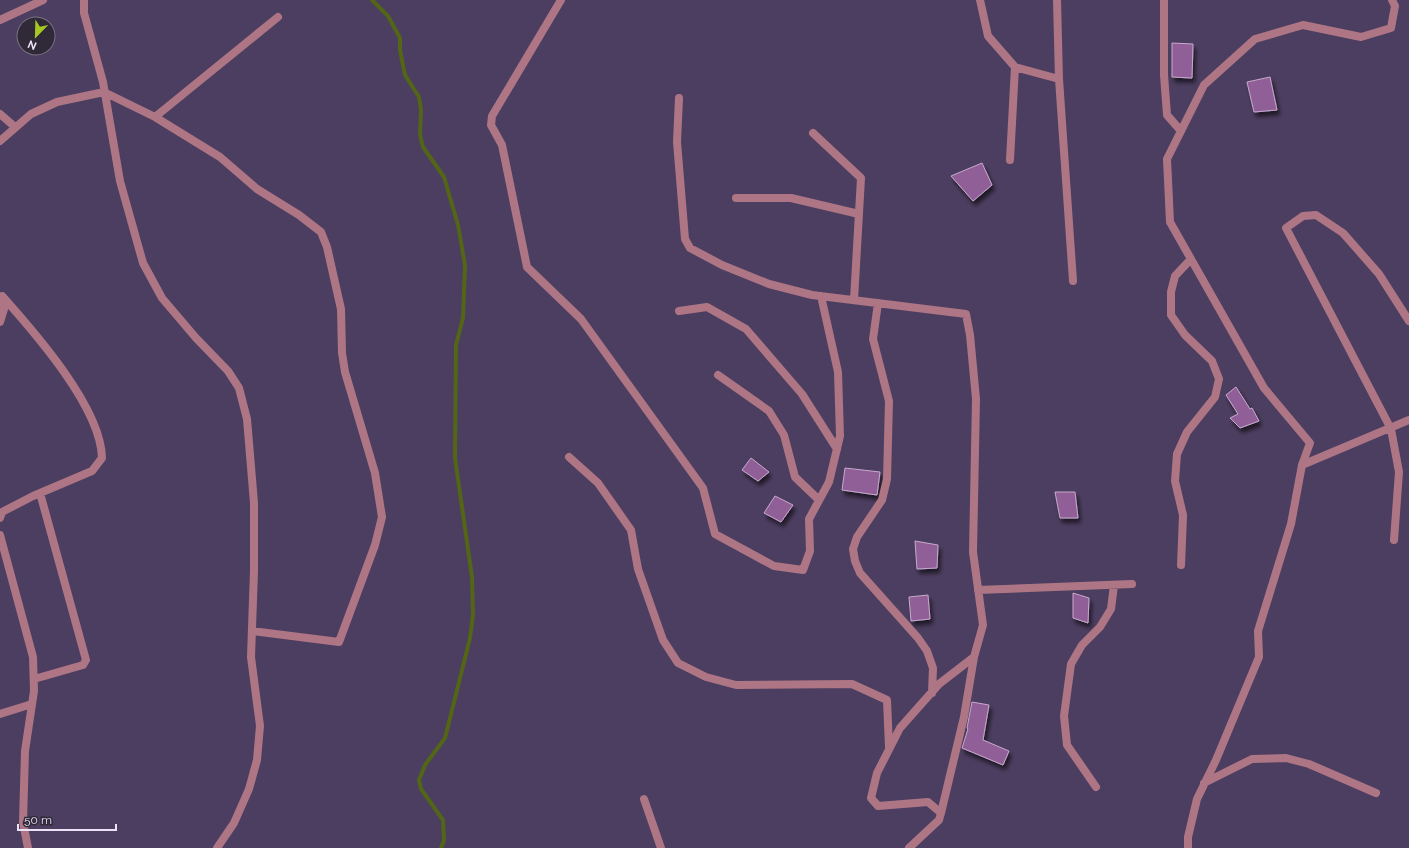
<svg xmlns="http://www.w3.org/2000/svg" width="1409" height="848" viewBox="0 0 1409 848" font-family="Raleway,sans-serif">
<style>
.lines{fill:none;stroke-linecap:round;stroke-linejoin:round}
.stream{stroke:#536516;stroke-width:4}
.building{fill:#905e98;stroke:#c7aacc;filter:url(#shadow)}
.minor{stroke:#ae7685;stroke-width:8}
</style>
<defs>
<filter id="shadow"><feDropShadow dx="2.5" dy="4.5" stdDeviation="2" flood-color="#0009"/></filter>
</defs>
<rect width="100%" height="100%" fill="#4c3e60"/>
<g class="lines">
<!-- stream -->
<path class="stream" d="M372,0L388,16L400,38V50L405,75L419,97L421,110L420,135L423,147L444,177L458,225L465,265L463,318L456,345L455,458L472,577L473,615L470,638L445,738L425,765L419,780L421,789L443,820L444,840L441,848"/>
</g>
<!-- building -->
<path class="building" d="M1172,43L1193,44L1192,78L1172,77Z
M1270,77L1277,110L1254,112L1247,82Z
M982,163L992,185L973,201L951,176Z
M1236,387L1250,409L1252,408L1259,421L1240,428L1230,418L1238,414L1226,395Z
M751,458L769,472L758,481L742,470Z
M845,468L880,472L877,495L842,490Z
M1055,492H1075L1078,518H1060Z
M775,496L793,505L781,522L764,513Z
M915,541L938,545L937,568L917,569Z
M1073,593L1089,598L1088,623L1073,618Z
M928,595L930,619L911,621L909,597Z
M972,702L989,705L983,740L1009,751L1003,765L962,748L968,729L967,728Z"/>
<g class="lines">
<!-- minor -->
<path class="minor" d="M84,0V13L103,82L120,181L143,263L162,298L196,338L228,371L239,388L247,419L254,503V571L251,657L260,726L257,760L249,789L234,823L217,848
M561,0L492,116L491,125L502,145L527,267L581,319L703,488L715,534L774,566L803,570L810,551L809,519L829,482L840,436L838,372L821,296
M980,0L988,36L1015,67L1059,79L1057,0
M1164,0V75L1167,115L1181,131
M0,20L43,0
M1059,79L1073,281
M679,98L677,142L685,239L690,248L722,265L769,284L812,295L966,314L970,335L976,399L973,552L983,625L974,657L939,684L900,728L877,773L871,798L878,806L928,802L941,813L939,820L909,848
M0,114L15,127
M155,117L278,17
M813,133L861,178L854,300
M0,141L31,114L57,102L104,92L155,117L220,157L257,189L299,215L321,232L327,247L341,309L342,353L345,372L375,473L382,517L375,545L339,642L252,631
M1010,160L1015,67
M736,198H791L859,214
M878,303L873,339L889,401L887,479L882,500L857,537L853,549L855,561L860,573L918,638L927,651L933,668L932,693
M679,311L707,307L746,329L802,394L837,449
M0,322L4,309L2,296
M718,375L769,411L784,435L795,477L819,500
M569,457L598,483L631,530L638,569L663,640L678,663L706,677L736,685L852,684L887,700L889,747
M1302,465L1409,420
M0,518L2,512L33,496L92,471L102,458C101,408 36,334 3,297
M0,535L33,657L34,691L25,751L23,822L28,848
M1394,540L1399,472L1391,429L1286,228L1303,216L1316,215L1343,233L1379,274L1409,321
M1181,565L1183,515L1175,481L1177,454L1187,432L1215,397L1219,379L1212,361L1185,335L1171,315V292L1175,276L1191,259
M978,590L1132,584
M34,679L83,665L86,660L40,493
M0,714L32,704
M1204,783L1252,759L1286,758L1309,764L1376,793
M1096,787L1067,745L1064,716L1071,664L1082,645L1100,627L1111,609L1114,585
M644,799L661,848
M941,813L964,717L974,657
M1188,848V837L1197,799L1216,760L1259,657L1258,631L1291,524L1302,465L1310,443L1264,388L1170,222L1167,159L1204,85L1255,39L1303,25L1361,37L1391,28L1395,6L1392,0"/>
</g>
<!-- north arrow -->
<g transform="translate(36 36) rotate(203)"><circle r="19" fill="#2f2938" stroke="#7a7384"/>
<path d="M0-3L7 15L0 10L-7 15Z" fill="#a5c823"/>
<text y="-6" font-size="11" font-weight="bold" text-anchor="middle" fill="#eae2f7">N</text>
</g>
<!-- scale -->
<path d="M18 824v6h98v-6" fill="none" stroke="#eae2f7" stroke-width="2"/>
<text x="24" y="824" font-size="12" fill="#eae2f7" stroke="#2f2938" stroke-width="3" paint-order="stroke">50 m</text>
</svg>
